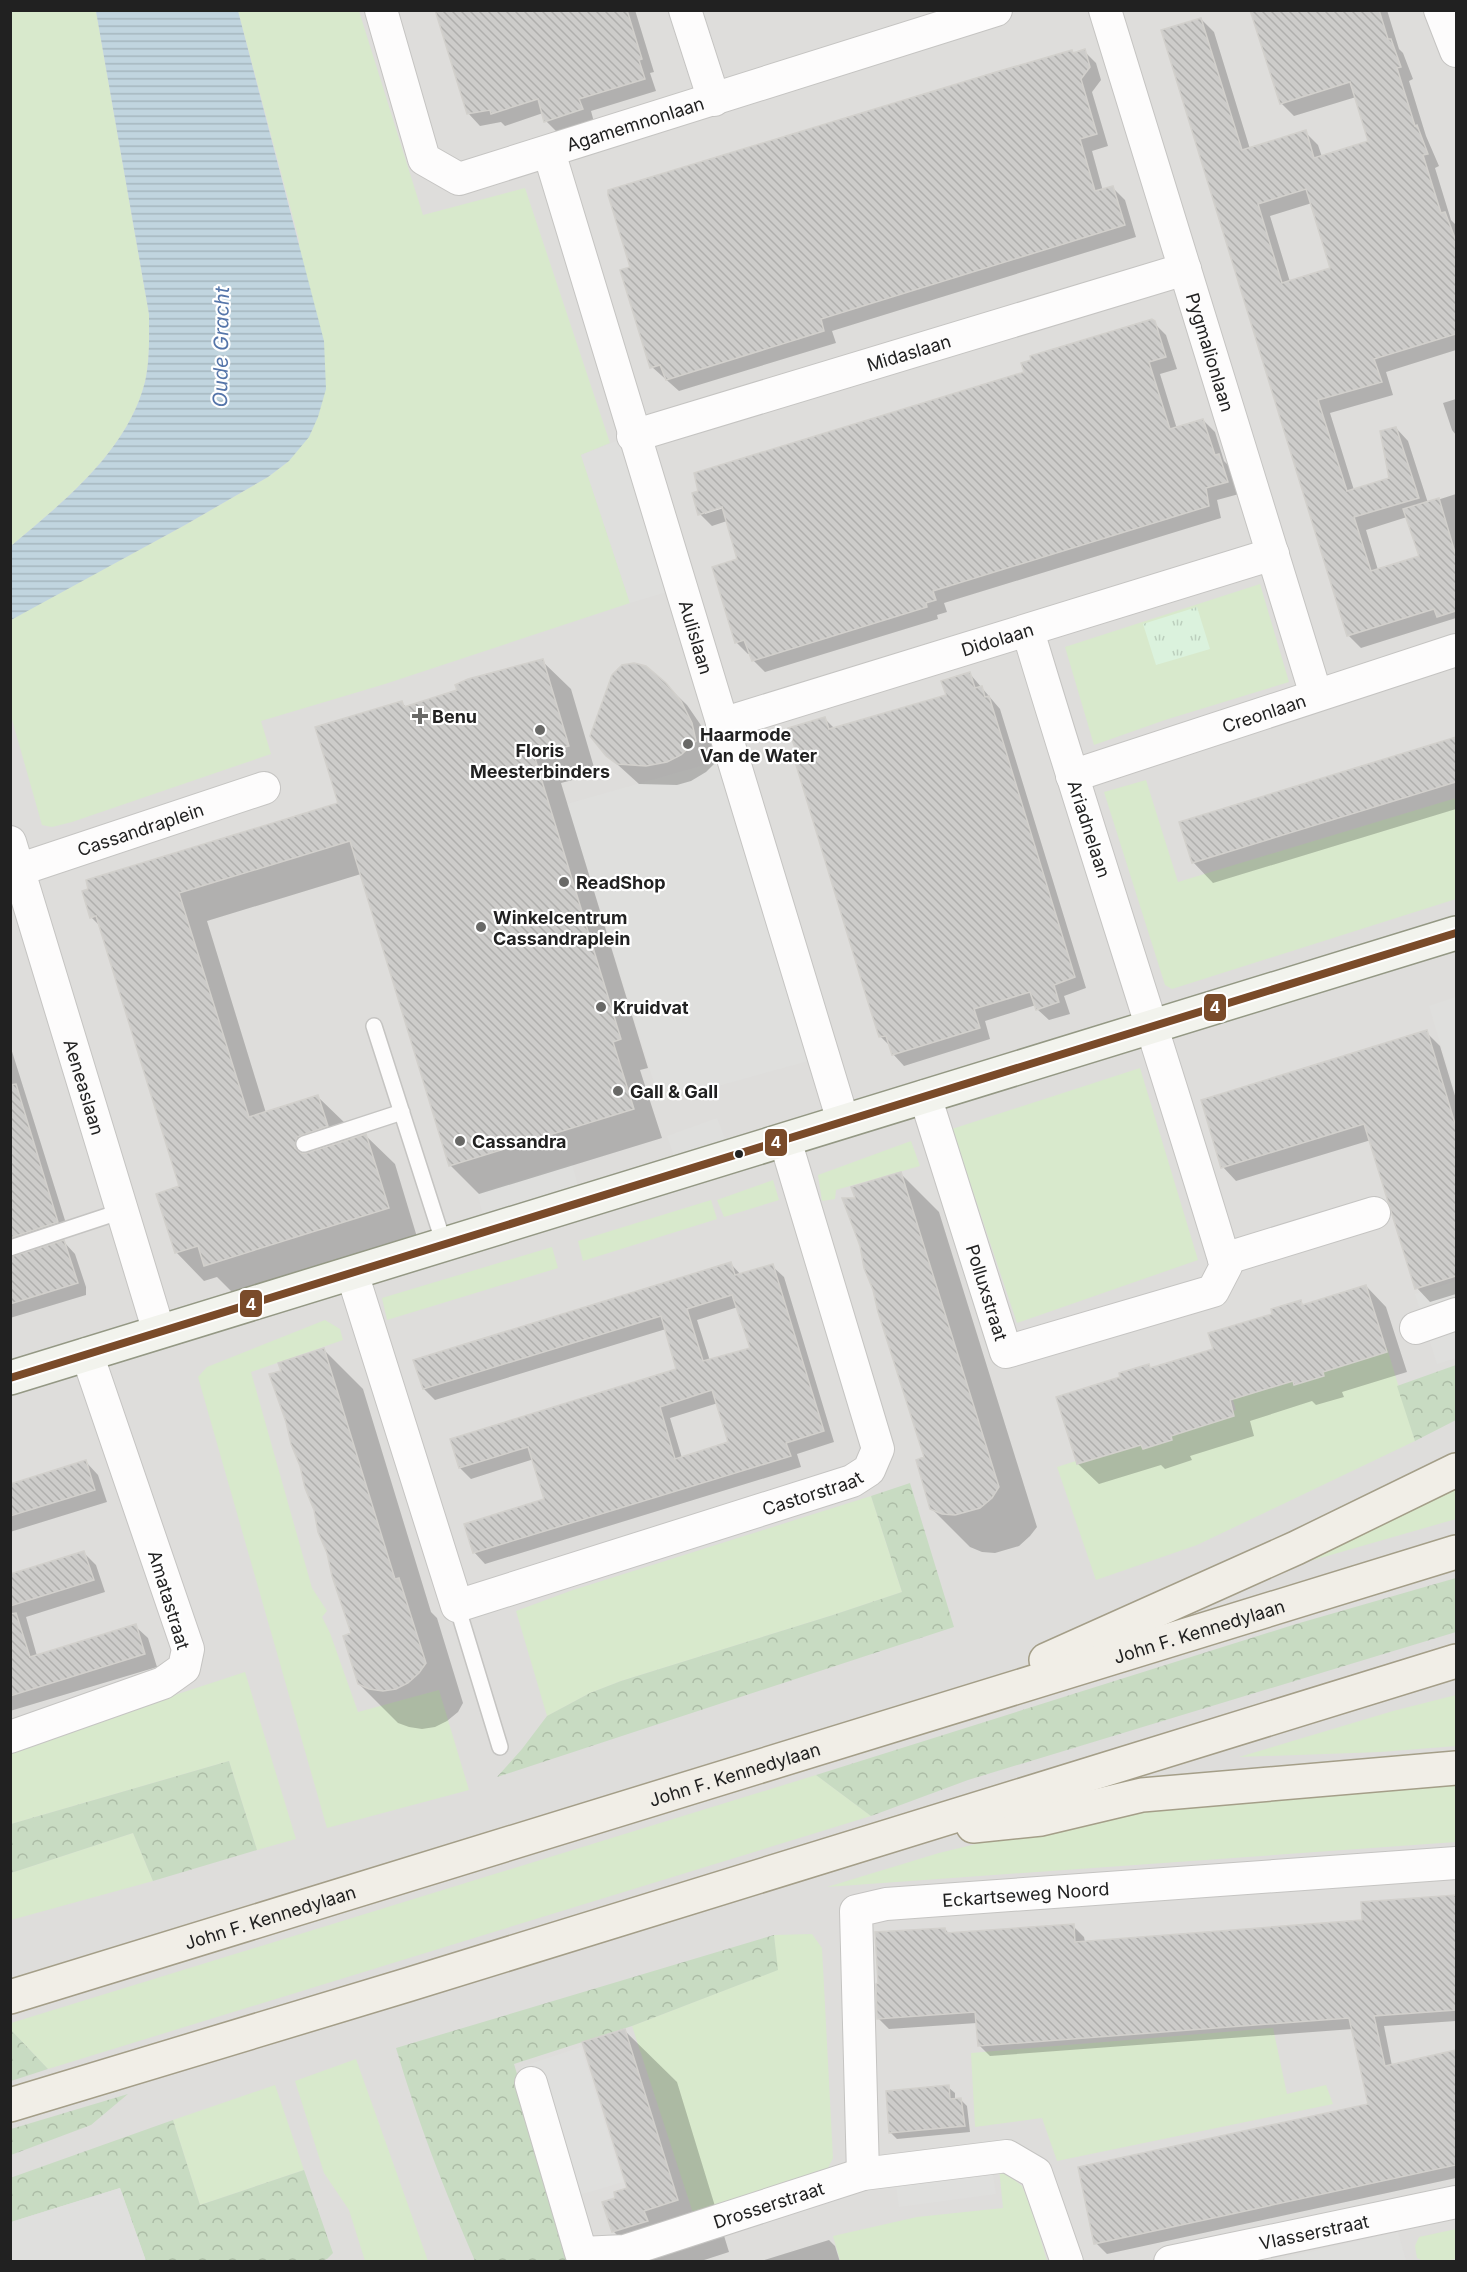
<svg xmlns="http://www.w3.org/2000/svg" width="1467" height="2272" viewBox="0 0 1467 2272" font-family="Inter,sans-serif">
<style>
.residential{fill:#dedddb}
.grass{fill:#d8e9cc}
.forest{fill:url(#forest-crowns)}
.park{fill:url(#park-tufts)}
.parking{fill:#dfdfdd}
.water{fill:url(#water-rules)}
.shadow{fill:#0003;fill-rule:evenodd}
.building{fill:url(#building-back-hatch);stroke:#d2d0cc;stroke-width:1.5;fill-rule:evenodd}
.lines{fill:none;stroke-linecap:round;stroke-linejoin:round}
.lane-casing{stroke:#c5c4c2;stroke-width:18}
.street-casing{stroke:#c5c4c2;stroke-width:34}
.secondary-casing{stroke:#949884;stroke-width:36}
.primary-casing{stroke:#a49e88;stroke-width:36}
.lane{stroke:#fdfcfc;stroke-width:15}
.street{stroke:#fdfcfc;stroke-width:32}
.secondary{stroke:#f2f3ed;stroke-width:33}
.primary{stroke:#f1eee7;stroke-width:33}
.bus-1-casing{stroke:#fff;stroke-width:12}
.bus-1{stroke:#7a4b2a;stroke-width:8}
.poi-dot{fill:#696967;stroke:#fff;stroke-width:2}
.bus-dot{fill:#212121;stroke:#fff;stroke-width:2}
.labels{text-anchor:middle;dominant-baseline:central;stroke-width:4.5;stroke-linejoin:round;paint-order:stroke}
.street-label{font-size:18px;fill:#212121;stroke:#fff}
.poi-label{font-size:18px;font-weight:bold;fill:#212121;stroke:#fff;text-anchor:start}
.water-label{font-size:20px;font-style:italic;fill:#5575a9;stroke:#fff}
.line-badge{stroke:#fff;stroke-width:2}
.badge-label{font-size:16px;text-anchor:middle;font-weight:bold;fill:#fff}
</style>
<defs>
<pattern id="forest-crowns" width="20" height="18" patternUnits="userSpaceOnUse" patternTransform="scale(1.5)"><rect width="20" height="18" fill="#c8dbc2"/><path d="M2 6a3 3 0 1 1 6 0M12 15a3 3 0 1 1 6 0" fill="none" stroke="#acbca6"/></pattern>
<pattern id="park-tufts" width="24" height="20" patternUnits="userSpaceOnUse" patternTransform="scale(1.5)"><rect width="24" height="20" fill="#dbf2dd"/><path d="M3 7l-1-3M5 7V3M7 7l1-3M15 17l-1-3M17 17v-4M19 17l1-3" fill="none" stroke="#bccfbd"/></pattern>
<pattern id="water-rules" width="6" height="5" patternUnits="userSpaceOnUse" patternTransform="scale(1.5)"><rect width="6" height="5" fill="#c1d5df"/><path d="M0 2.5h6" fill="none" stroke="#a6b7bf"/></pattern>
<pattern id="building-back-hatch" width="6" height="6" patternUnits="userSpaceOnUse" patternTransform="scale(1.5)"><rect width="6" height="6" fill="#cdccca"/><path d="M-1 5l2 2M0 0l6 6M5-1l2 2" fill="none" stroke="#b0afad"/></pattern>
</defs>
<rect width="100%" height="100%" fill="#efeeea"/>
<!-- residential -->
<path class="residential" d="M11,11H1456V2261H11Z"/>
<!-- grass -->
<path class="grass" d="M11,11H96L149,314C149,336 150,360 145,382C127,452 63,502 11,546Z
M238,11H359L423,215L525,188L610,443L581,455L630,603L385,684L261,721L271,754L72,822L52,827L42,825L11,716L10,620L185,525L268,477L289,461L299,240Z
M1260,584L1289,682L1165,720L1094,745L1065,647Z
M1146,780L1178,882L1456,798V899L1172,989L1165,985L1104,792Z
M1140,1068L1198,1260L1017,1323L952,1129Z
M911,1141L920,1166L836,1190L835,1199L822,1201L818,1175Z
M773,1180L779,1200L724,1217L717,1200Z
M711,1200L717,1219L583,1261L578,1241Z
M552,1247L558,1268L387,1320L382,1298Z
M325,1320L340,1329L343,1340L251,1372L312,1588L327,1611L322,1617L330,1633L358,1712L439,1690L469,1790L327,1828L198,1377L207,1367Z
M1387,1348L1415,1441L1197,1545L1096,1580L1057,1467L1236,1410L1232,1397Z
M1456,1481V1519L1275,1571Z
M871,1496L902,1592L833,1615L621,1681L590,1693L547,1716L516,1611L570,1591Z
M245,1672L296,1839L257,1850L229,1761L11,1824L10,1749Z
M1456,1695V1746L1381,1752L1239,1757L1393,1711Z
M816,1775L871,1816L48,2069L11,2030V2023Z
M1456,1777V1842L827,1887L939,1853L1042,1828L1171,1804Z
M133,1833L153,1881L11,1920V1873Z
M812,1934L822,1948L833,2158L828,2168L820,2175L693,2213L632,2026L777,1970L774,1935Z
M1273,2028L1287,2094L1326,2085L1333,2104L1057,2161L1042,2118L975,2127L971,2053Z
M356,2059L428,2261H365L349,2210L324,2173L295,2081Z
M275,2085L304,2170L200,2205L173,2120Z
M999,2168L1022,2186L1033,2213L1047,2261H840L833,2236L917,2217L1003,2208Z
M1456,2229V2259C1445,2261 1428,2265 1417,2258L1415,2246L1419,2237Z"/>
<!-- forest -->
<path class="forest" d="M1456,1365V1420L1415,1441L1397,1386Z
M910,1483L954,1627L497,1777L522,1749L547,1716L590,1693L621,1681L833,1615L902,1592L871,1496Z
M1456,1578V1632L968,1780L871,1816L816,1775L1296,1624Z
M229,1761L257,1850L153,1881L133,1833L11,1873V1824Z
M774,1935L778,1970L632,2026L514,2064L574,2261H475C444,2189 418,2123 396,2048Z
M11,2030L48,2069L11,2081Z
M128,2094L91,2125L11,2155V2129Z
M173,2120L200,2205L304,2170L333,2253L327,2259L317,2262L146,2261L120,2188L11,2222L10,2178Z"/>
<!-- park -->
<path class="park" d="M1197,607L1210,649L1156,665L1143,624Z"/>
<!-- parking -->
<path class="parking" d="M619,440L670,591L630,603L581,455Z
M718,761L812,1060L660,1102L567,804Z
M1456,997V1095L1429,1006Z
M717,1118L726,1141L675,1159L667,1136Z
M572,1164L579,1189L484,1218L477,1193Z
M1456,1281V1358L1437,1364L1415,1294Z
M581,2047L623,2182L559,2201L521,2067Z
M992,2169L996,2194L899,2207L895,2178Z
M120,2188L146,2261H11V2222Z
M1398,2232L1406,2260L1398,2262L1270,2261Z"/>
<!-- water -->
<path class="water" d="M96,11H238L324,341L326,389L318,417L309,437L289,461L268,477L185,525L11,620V546C63,502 127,452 145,382C150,360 149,336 149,314Z"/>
<!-- shadow -->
<path class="shadow" d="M436,10H635L654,72L650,73L656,91L591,111L594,122L558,133L546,121L543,113L505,126L501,122L480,126L468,113Z
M1252,10H1387L1399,49L1403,53L1413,79L1409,81L1426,136L1439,166L1435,168L1451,220L1456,225V350L1386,372L1393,395L1330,413L1354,490L1391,479L1396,428L1408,441L1428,503L1456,494V618L1361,648L1348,635L1201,19L1214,32L1250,149L1305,132L1318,145L1322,157L1370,142L1356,97L1294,116L1281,103ZM1312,203L1332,269L1290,282L1270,216ZM1407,517L1420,557L1378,570L1366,530Z
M1084,51L1096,63L1101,80L1092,92L1108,146L1092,151L1103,191L1113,188L1125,200L1136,237L832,331L836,343L679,391L652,367L1072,52L1074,54Z
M1152,321L1166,335L1177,369L1160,374L1177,429L1203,420L1215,432L1224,461L1231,468L1239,494L1217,500L1221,518L944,603L947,612L937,615L938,619L765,672L753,660L751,654H748L736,642L714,568L738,560L727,521L712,526L700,514L694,494L700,492L696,474L1025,373L1023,364L1032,361V357ZM729,503L730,506L705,514V511Z
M1456,399V435L1452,430L1443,403Z
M542,661L571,689L596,774L561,783L648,1068L640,1070L662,1138L479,1194L450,1165L361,874L207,921L266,1113L318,1097L347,1125L351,1140L366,1136L395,1164L417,1237L234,1294L217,1277L204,1281L176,1252L181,1187L101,927L91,917L340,804L402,703L406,707L459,691Z
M970,674L1000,709L1086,988L1064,996L1070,1014L1049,1020L1037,1009L1036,1005L985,1021L990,1039L904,1066L893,1054L890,1046L880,1036L799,755L824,718L835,729L948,696Z
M665,684L687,705L707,734L712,745L716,762L706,772L691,781L677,785L639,784L607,755Z
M1456,738V809L1213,883L1193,862L1181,823Z
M1426,1032L1440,1046L1456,1099V1294L1430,1302L1417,1288L1371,1140L1236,1181L1223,1167Z
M10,1045L69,1233L13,1254L12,1259L64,1242L75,1254L86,1287V1295L10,1318Z
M901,1174L939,1212L1037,1527L1030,1536L1019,1546L995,1553L982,1552L970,1547L931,1508L926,1458L857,1199Z
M731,1264L741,1275L772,1266L784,1277L834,1442L797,1454L801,1467L485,1564L474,1552L546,1500L534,1459L471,1479L460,1468L678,1370L666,1329L435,1400L424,1389ZM738,1307L751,1349L710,1361L697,1320ZM718,1403L730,1443L682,1458L670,1418Z
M1366,1286L1386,1307L1407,1372L1342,1392L1344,1397L1316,1405L1312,1401L1250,1421L1254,1436L1190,1456L1192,1460L1165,1469L1161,1465L1099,1484L1078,1464L1058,1398L1122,1378L1148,1366L1152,1369L1215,1350L1274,1315L1300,1302L1304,1305Z
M324,1350L363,1389L431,1612L437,1618L463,1703L458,1712L447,1721L435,1727L422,1729L409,1727L398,1723L359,1684L353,1634L282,1372Z
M86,1462L98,1475L107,1502L10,1532V1485Z
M83,1552L96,1565L105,1592L26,1617L37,1656L135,1626L148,1638L157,1667L10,1711V1575Z
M1456,1896V2021L1384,2026L1392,2066L1456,2052V2178L1107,2254L1096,2243L1370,2105L1353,2029L990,2056L979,2045L977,2023L889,2029L878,2018L945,1929L950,1935L1073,1926L1084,1937L1085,1942L1364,1921L1362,1904Z
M625,2031L677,2082L729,2252L698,2262H644L613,2231L617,2199L629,2189Z
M948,2087L955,2093V2100H961L967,2106L970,2132L897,2139L890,2132Z
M829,2240L835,2246L840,2262H758Z"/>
<!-- building -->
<path class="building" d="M435,10H627L642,59L639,60L645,79L579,99L583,109L544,122L538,99L491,114L490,110L467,114Z
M1250,10H1379L1388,39H1391L1401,67L1397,68L1415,126L1417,125L1428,154L1423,155L1441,213L1445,212L1456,241V334L1374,359L1382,382L1318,400L1347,491L1389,478L1380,431L1396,427L1419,498L1354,517L1371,571L1419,556L1403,509L1439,498L1456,556V611L1437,617L1434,609L1347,636L1161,30L1201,18L1242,150L1306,130L1314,158L1368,141L1350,82L1280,104ZM1306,189L1330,268L1282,283L1258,204Z
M1085,49L1090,67L1081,79L1097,134L1080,139L1095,191L1113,186L1125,225L821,319L824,331L666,380L660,365L650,368L620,270L630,267L608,195V190L996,72L1072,50L1073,53Z
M1152,319L1155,321L1166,357L1149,362L1170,429L1203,419L1215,455L1219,454L1228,482L1206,488L1209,506L933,591L936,600L926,603L927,607L752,661L744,640L735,643L712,567L737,559L722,507L698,515L692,493L698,491L694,473L1024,372L1021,363L1031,360L1030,356Z
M543,659L569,746L534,755L621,1039L613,1042L634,1109L449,1166L350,841L179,893L249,1117L318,1095L328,1126L297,1137L295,1148L301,1153H307L366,1134L389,1208L204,1266L198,1246L175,1253L156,1194L179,1186L96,916L90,918L82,891L88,889L86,880L338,803L315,727L402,701L404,707L457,690L455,685L468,679Z
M634,663L646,666L666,683L681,701L692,723L696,741L681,755L667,762L646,766L617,764L606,756L590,736L612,675L622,665Z
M970,672L975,688L982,686L985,697L989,696L1075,977L1054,985L1059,1002L1036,1010L1030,992L974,1009L980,1028L892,1055L886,1036L879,1037L867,999L793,755L797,754L788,728L825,717L829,729L946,695L941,681Z
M1456,737V782L1192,863L1179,822Z
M1427,1030L1456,1127V1276L1415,1289L1364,1124L1221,1168L1201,1100Z
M16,1084L58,1222L10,1238V1085Z
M901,1172L999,1487L992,1498L980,1508L955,1515L942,1514L930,1509L916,1460L924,1457L878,1312L873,1290L864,1268L860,1246L842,1198H855L851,1187Z
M64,1240L78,1283L10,1304V1257Z
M731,1262L735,1275L773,1264L824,1431L786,1443L791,1456L473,1553L464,1524L544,1499L528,1447L459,1468L450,1439L676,1369L661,1316L423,1389L413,1360ZM732,1295L750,1348L703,1361L687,1309ZM712,1390L728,1442L675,1459L660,1407Z
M1366,1285L1387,1352L1323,1372L1324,1376L1294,1385L1293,1381L1230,1400L1234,1416L1171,1436L1172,1440L1143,1449L1141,1445L1077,1464L1056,1397L1120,1377L1119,1373L1149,1364L1150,1368L1213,1349L1208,1333L1272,1314L1271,1309L1301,1300L1302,1305Z
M324,1348L395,1579L399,1578L426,1663L419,1673L408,1683L396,1689L383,1691L369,1689L358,1684L343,1636L351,1633L332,1576L327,1553L318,1532L314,1510L305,1488L300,1466L291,1444L286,1422L269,1374L281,1371L278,1363Z
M86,1460L95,1490L10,1516V1484Z
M84,1551L94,1580L10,1606V1574Z
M16,1613L30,1657L136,1624L145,1654L10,1696V1614Z
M1456,1895V2010L1374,2016L1385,2066L1456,2050V2165L1094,2244L1078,2167L1368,2104L1349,2018L978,2046L975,2012L877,2019L876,1984L878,1983L875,1932L945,1928L946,1933L1074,1924L1075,1942L1362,1920L1361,1902Z
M625,2029L678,2200L644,2211L648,2221L612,2232L602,2202L615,2198L614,2192L627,2188L582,2042Z
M949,2085L950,2099L961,2098L965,2126L889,2133L886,2091Z"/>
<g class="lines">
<!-- lane casing -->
<g class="lane-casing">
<path id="lane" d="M374,1026L444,1244
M304,1144L402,1112
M10,1248L122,1211
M457,1606L500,1747"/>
</g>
<!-- street casing -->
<g class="street-casing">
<g id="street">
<path id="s1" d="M381,10L424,159L459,179L996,10"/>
<path d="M685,10L714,100"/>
<path id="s2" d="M1105,10L1316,695"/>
<path d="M1440,10L1456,51"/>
<path id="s3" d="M549,152L843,1121"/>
<path id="s4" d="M633,436L1185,269"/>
<path id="s5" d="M722,724L1273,554"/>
<path id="s6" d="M1072,776L1456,650"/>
<path id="s7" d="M10,842L159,1332"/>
<path id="s8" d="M18,870L264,788"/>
<path id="s9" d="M925,1096L1006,1352L1213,1291L1226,1266C1162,1054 1092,844 1028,631"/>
<path d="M1224,1259L1374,1213"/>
<path id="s10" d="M352,1273L457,1606L852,1481L869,1470L878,1449L785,1140"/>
<path d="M1416,1328L1456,1314"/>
<path d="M10,1737L163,1683L184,1668L188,1649L87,1354"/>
<path id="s11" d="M531,2083L581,2253L625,2251L863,2174L1007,2156L1036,2173L1067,2262"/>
<path id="s12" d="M863,2174L856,1911L886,1904L1456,1863"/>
<path id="s13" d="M1170,2262L1456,2202"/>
</g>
</g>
<!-- secondary casing -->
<g class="secondary-casing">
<path id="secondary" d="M10,1378L1456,933"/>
</g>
<!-- primary casing -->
<g class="primary-casing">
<g id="primary">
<path d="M1046,1660L1296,1548L1456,1470"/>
<path d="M973,1826L1041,1819L1142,1795L1456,1768"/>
<path id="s14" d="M10,1997L1456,1552"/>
<path d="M10,2105L407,1985L1456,1661"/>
</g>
</g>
<!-- lane -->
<use href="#lane" class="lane"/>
<!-- street -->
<use href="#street" class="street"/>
<!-- secondary -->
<use href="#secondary" class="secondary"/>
<!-- primary -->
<use href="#primary" class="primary"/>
<!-- bus-1 casing -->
<g class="bus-1-casing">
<path id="bus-1" d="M10,1378L1456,933"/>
</g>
<!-- bus-1 -->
<use href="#bus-1" class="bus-1"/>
</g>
<!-- markers -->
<g class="poi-dot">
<path d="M417 707h6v6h6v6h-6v6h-6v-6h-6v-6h6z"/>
<circle cx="540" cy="730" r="6"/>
<circle cx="688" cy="744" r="6"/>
<circle cx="564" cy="882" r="6"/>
<circle cx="481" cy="927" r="6"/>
<circle cx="601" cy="1007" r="6"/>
<circle cx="618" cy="1091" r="6"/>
<circle cx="460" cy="1141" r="6"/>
</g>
<circle class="bus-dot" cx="739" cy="1154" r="5"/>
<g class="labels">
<!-- street labels -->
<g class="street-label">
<text stroke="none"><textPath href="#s1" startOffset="380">Agamemnonlaan</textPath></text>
<text stroke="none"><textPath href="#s4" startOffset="288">Midaslaan</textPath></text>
<text stroke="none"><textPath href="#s2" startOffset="358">Pygmalionlaan</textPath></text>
<text stroke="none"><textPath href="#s3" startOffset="507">Aulislaan</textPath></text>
<text stroke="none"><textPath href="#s5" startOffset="288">Didolaan</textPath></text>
<text stroke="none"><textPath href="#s6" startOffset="202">Creonlaan</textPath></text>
<text stroke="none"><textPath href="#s8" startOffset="129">Cassandraplein</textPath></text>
<text transform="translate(1089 829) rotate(72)">Ariadnelaan</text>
<text stroke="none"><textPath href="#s7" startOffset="256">Aeneaslaan</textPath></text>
<text stroke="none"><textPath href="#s9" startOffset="206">Polluxstraat</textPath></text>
<text stroke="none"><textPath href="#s10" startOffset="722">Castorstraat</textPath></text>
<text transform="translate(169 1600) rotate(73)">Amatastraat</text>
<text stroke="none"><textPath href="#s14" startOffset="1244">John F. Kennedylaan</textPath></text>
<text stroke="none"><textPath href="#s14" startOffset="758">John F. Kennedylaan</textPath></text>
<text stroke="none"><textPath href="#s12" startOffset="434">Eckartseweg Noord</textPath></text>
<text stroke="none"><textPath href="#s14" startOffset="272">John F. Kennedylaan</textPath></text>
<text stroke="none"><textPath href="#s11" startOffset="372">Drosserstraat</textPath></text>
<text stroke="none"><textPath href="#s13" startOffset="147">Vlasserstraat</textPath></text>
</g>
<!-- poi labels -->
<g class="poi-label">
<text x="432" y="716">Benu</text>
<text x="700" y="734">Haarmode<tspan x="700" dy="21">Van de Water</tspan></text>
<text x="540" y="750" text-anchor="middle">Floris<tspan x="540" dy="21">Meesterbinders</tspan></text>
<text x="576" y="882">ReadShop</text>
<text x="493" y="917">Winkelcentrum<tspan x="493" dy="21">Cassandraplein</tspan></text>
<text x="613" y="1007">Kruidvat</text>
<text x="630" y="1091">Gall &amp; Gall</text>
<text x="472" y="1141">Cassandra</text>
</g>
<!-- water labels -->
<g class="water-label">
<text transform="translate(221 347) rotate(-89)">Oude Gracht</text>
</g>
</g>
<g class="line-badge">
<rect x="1203" y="993" width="24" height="29" rx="6" fill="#7a4b2a"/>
<rect x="764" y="1128" width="24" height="29" rx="6" fill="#7a4b2a"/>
<rect x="239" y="1289" width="24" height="29" rx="6" fill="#7a4b2a"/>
</g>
<g class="badge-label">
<text x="1215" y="1013">4</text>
<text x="776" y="1148">4</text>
<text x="251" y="1310">4</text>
</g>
<!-- border -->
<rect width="1467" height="2272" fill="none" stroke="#212121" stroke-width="24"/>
</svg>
